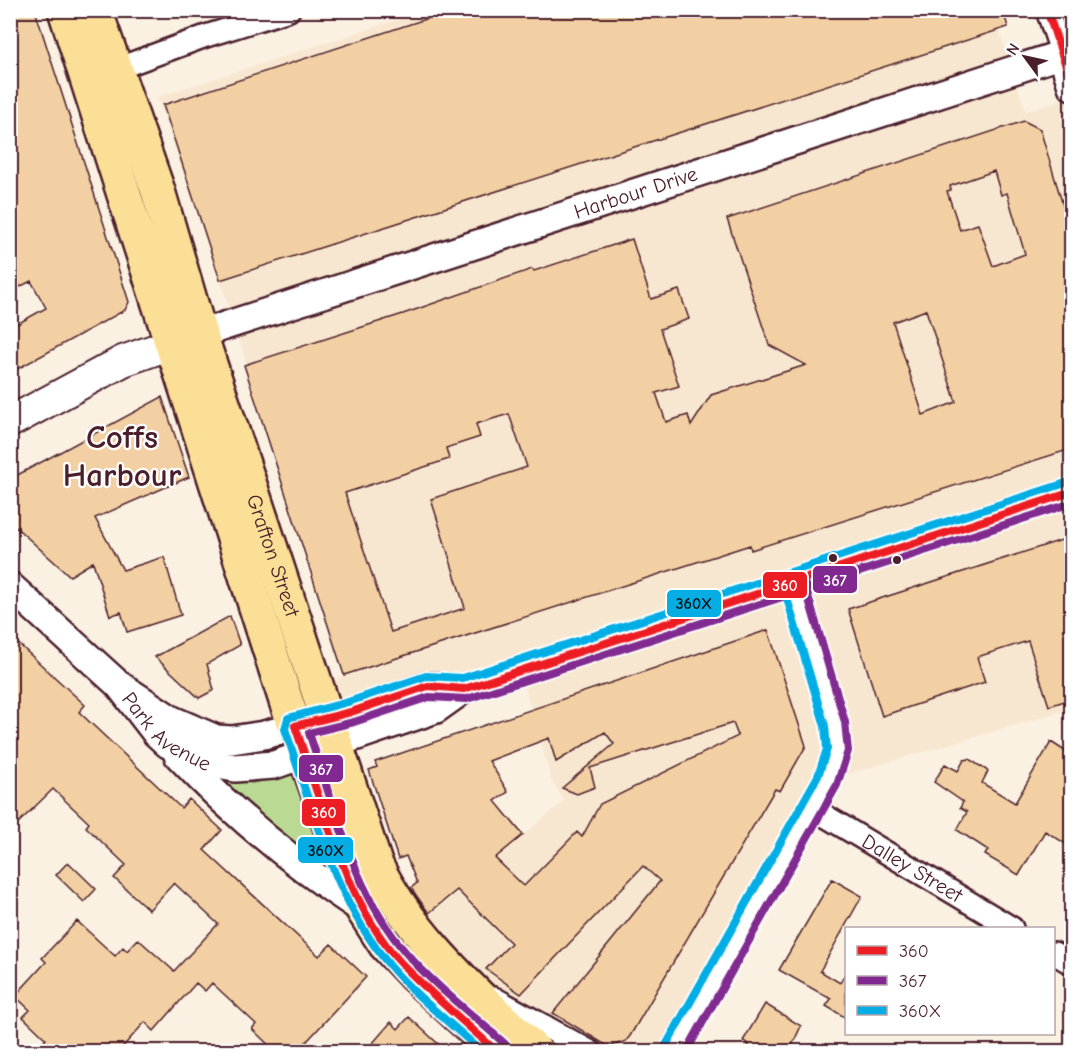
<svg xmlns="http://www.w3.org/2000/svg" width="1082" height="1062" viewBox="0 0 1082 1062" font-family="'Comic Neue',sans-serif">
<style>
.built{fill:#f8e7d0}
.green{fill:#bada94;stroke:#827c60;stroke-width:1.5}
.building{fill:#f2d0a3;stroke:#4a1f2b;stroke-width:1.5;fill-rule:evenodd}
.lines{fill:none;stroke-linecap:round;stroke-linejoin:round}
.minor-casing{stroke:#4a1f2b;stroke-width:26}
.tertiary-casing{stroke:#4a1f2b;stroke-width:32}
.secondary-casing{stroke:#4a1f2b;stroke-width:34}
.trunk-casing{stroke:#4a1f2b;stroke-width:38}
.minor{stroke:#fff;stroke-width:21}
.tertiary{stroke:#fff;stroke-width:27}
.secondary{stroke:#fff;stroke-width:30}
.trunk{stroke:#fbdf96;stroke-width:33}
.bus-1-casing{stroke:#fff;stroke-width:12}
.bus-2-casing{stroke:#fff;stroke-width:12}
.bus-3-casing{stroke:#fff;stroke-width:12}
.bus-1{stroke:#ed1d24;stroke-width:8}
.bus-2{stroke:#812990;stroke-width:8}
.bus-3{stroke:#04aee5;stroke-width:8}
.bus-dot{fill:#4a1f2b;stroke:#fff;stroke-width:2}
.labels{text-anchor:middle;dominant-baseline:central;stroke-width:4.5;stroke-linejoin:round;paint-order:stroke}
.street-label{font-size:21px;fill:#4a1f2b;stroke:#fff}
.town-label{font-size:33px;font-weight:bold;fill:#4a1f2b;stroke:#fff}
.line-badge{stroke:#fff;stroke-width:2}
.badge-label{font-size:16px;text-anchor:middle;font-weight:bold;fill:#fff}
.pale-badge-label{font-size:16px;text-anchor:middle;font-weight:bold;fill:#111}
</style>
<rect width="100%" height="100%" fill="#fbf1e3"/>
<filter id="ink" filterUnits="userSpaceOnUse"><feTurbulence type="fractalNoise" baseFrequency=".0167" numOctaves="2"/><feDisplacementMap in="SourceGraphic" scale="12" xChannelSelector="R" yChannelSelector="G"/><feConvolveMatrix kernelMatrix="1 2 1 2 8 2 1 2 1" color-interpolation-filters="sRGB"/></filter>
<g filter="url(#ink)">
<!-- built -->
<path class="built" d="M424,11H993L1026,111L1071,96V709L828,780L674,1051H591L465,982L413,927L564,801L551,780L520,670L365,727L318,691L344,675L220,280L157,97Z"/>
<!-- green -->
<path class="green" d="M297,774L322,850L323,867L303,858L212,777L252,783Z"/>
<!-- building -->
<path class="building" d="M10,10H35L129,302L125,310L10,373V328L46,308L31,281L10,292Z
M453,10H1003L1008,27L220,280L163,105Z
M1024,121L1040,129L1071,232V449L751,550L750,545L344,675L244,365L403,314L532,269L534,271L632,239L651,299L679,290L689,319L660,329L679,386L656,393L666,422L688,415L691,426L711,395L806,365L769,345L727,219ZM994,171L1001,195L1007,193L1025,254L993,266L978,224L960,230L947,191L951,190L950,186ZM926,310L956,402L923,415L893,322ZM509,414L527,467L431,499L465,608L391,632L345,493L449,459L446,448L480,437L476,424Z
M162,397L189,477L95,518L123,570L164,557L181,615L127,632L121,612L110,616L93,562L70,576L10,522V479Z
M1071,537V699L1049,706L1028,641L977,657L985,682L882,716L848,609Z
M230,616L240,645L207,664L214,690L199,698L155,657Z
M768,630L806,746L780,791L775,789L630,1036L626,1041L609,1047L553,1013L660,881L643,866L521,994L486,969L511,943L457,890L429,913L423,905L411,888L417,883L406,856L398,859L369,770L377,767L375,762ZM733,723L738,736L600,804L582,837L577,832L524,886L495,858L523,835L495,801L508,792L489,761L549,738L556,762L605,732L614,744L562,788L577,794L595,787L590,768Z
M10,636L85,705L79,712L181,808L189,799L222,830L204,850L319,956L331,944L366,977L297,1052H276L252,1029L256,1024L212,983L205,991L196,983L154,1031L145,1022L118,1052H35L46,1039L23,1017L30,1010L15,996L46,962L42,958L77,921L115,956L123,947L127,951L138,939L174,971L218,924L174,883L149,910L114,878L126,865L86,827L89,823L53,789L10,831Z
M1051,742L1071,755V847L1045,831L1019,875L985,855L988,850L957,830L967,812L960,808L963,802L934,782L945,764L958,771L964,760L969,759L988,771L982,783L1015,803Z
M68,862L96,889L84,902L56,875Z
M832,879L862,896L820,971L840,983L846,972V1018L826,1006L831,999L779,970Z
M765,1004L801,1026L789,1052H745L749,1044L743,1041Z
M409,1017L447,1052H365L391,1022L398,1029Z"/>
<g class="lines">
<!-- minor casing -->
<g class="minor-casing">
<g id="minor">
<path d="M1047,10L1062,54"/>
<path d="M116,69L206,36L289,10"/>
<path id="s1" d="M812,808L1012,928"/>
<path d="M1054,953L1072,964"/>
<path d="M494,998L591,1052"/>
<path d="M674,1052L828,780L838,750L835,724L793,582"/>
</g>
</g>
<!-- tertiary casing -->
<g class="tertiary-casing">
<g id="tertiary">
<path d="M1062,54L1072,86"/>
<path id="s2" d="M200,334L1072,51"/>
<path d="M10,586L119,685L172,720L216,739L232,740L264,735L351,712L428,686L464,689"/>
<path id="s3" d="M119,685L156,733L168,744L205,763L235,768L274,765L334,744L436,709L464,689L1072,492"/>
<path d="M178,755C233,814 296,866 363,910"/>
</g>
</g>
<!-- secondary casing -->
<g class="secondary-casing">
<path id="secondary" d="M10,422L123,361L171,344"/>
</g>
<!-- trunk casing -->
<g class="trunk-casing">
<g id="trunk">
<path d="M65,10L286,701L343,863L363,910L385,944L415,976L498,1052"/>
<path id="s4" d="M95,10L158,191L200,334L375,863C412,939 476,993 536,1052"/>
</g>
</g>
<!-- minor -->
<use href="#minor" class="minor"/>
<!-- tertiary -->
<use href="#tertiary" class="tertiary"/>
<!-- secondary -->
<use href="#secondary" class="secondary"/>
<!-- trunk -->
<use href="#trunk" class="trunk"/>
<!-- bus-1 casing -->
<g class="bus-1-casing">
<path id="bus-1" d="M1047,10L1072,84
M497,1052C465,1022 430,994 400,962C346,904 321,800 295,726L351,712L428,686L464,689L1072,492"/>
</g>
<!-- bus-2 casing -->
<g class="bus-2-casing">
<path id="bus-2" d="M505,1044C473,1015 436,987 407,954C354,894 335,808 309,733L354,722L429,697L467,699L1072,503
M686,1052L837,785L848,751L845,722L803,579"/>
</g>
<!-- bus-3 casing -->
<g class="bus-3-casing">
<path id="bus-3" d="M665,1047L818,776L827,749L825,726L783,585
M482,1052C452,1024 417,998 391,967C334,901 313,810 285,729L288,718L348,702L426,676L463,678L1069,482"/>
</g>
<!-- bus-1 -->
<use href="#bus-1" class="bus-1"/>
<!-- bus-2 -->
<use href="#bus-2" class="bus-2"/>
<!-- bus-3 -->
<use href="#bus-3" class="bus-3"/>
</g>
</g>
<!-- markers -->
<g class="bus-dot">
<circle cx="833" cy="558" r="5"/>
<circle cx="897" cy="560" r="5"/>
</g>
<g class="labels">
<!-- street labels -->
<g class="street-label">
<text stroke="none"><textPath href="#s2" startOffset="458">Harbour Drive</textPath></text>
<text stroke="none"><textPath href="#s4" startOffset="574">Grafton Street</textPath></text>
<text stroke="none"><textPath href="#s3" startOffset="68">Park Avenue</textPath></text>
<text stroke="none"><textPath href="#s1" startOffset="117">Dalley Street</textPath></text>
</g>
<!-- town labels -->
<g class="town-label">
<text x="122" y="437">Coffs<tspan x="122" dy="38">Harbour</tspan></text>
</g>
</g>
<g class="line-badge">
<rect x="812" y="565" width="46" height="29" rx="6" fill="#812990"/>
<rect x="762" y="571" width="46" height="28" rx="6" fill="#ed1d24"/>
<rect x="666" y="589" width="56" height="29" rx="6" fill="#04aee5"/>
<rect x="298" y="754" width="46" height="29" rx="6" fill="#812990"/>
<rect x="301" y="798" width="45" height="29" rx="6" fill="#ed1d24"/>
<rect x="297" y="836" width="57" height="28" rx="6" fill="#04aee5"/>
</g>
<g class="badge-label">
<text x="835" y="586">367</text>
<text x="785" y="591">360</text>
<text x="321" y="775">367</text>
<text x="324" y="818">360</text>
</g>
<g class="pale-badge-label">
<text x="694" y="609">360X</text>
<text x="326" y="856">360X</text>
</g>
<!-- margin -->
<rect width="1082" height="1062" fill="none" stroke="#fff" stroke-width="36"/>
<rect x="18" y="18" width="1046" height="1026" fill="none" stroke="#4a1f2b" stroke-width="2" filter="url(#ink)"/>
<!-- legend -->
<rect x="845" y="927" width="210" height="108" fill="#ffffff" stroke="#b7a5aa" stroke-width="1.5"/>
<rect x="857" y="946" width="30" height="9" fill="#ed1d24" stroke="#b7a5aa" stroke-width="1.5"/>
<text x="899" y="957" font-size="18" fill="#4a1f2b">360</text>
<rect x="857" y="976" width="30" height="9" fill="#812990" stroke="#b7a5aa" stroke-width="1.5"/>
<text x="899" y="987" font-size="18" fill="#4a1f2b">367</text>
<rect x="857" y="1006" width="30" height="9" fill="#04aee5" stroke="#b7a5aa" stroke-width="1.5"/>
<text x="899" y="1017" font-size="18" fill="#4a1f2b">360X</text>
<!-- north arrow -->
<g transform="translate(1025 57) rotate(303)" stroke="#ffffff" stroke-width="4.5" paint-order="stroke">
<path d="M0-4.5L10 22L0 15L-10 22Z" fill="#4a1f2b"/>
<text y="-9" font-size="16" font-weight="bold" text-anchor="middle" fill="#4a1f2b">N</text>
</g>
</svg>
